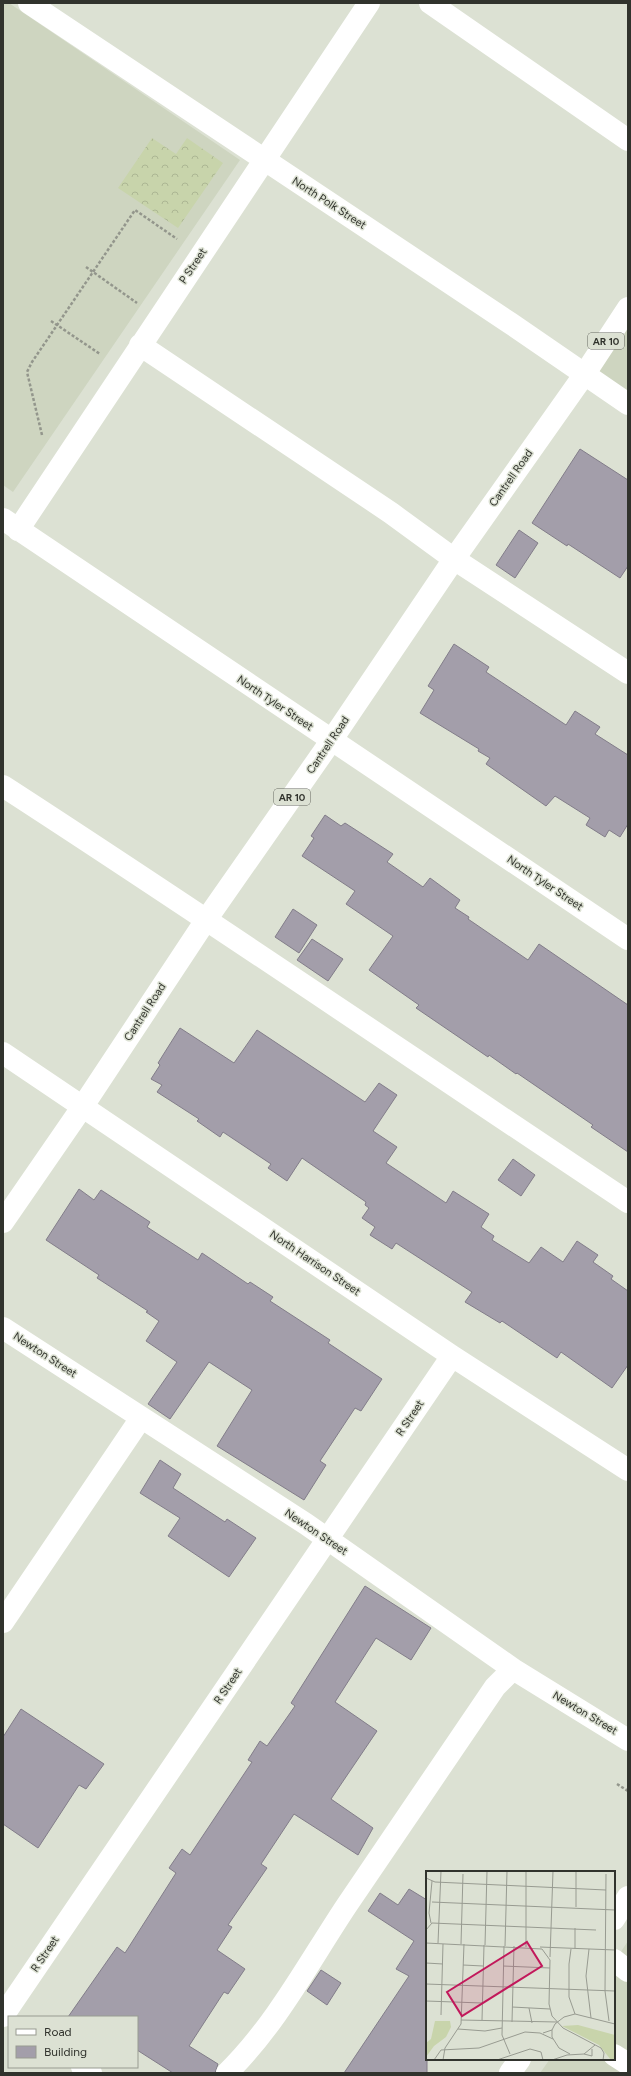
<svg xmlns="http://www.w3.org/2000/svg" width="631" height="2076" viewBox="0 0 631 2076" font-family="Figtree,sans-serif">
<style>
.built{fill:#ced5c0}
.forest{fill:url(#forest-crowns)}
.building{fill:#a39eaa;stroke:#827d89}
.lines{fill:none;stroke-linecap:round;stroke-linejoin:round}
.path{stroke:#93968c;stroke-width:2.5;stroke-dasharray:3 2;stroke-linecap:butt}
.minor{stroke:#fff;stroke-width:22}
.major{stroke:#fff;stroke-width:22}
.labels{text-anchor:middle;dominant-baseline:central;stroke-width:3;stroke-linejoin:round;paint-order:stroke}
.shield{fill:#dce1d3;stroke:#64675f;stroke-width:1}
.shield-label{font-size:10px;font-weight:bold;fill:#31332d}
.street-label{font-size:11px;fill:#31332d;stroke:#dce1d3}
.inset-road{fill:none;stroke:#989b91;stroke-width:1}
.view{fill:#c2185b;fill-opacity:0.15;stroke:#c2185b;stroke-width:2}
.inset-edge{fill:none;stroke:#31332d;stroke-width:2}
</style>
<defs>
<pattern id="forest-crowns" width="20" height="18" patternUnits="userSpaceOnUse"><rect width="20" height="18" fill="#c8d4ab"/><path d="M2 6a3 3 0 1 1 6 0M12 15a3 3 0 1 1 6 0" fill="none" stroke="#acb693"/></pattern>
</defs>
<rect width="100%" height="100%" fill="#dce1d3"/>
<!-- built -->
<path class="built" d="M3,3H9L240,160L13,492L3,485Z
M628,308V404L584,375Z
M628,1941V2073H540L550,2059H614V1962Z"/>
<!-- forest -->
<path class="forest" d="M152,138L176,154L187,138L223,163L178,228L118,188Z"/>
<!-- building -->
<path class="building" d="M580,449L628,480V566L620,578L568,544L567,546L532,523Z
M519,530L538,543L515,578L496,565Z
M454,644L489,667L486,672L566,725L575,711L600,727L595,734L628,755V824L620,837L609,830L605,837L586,825L590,818L555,796L546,806L486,764L490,758L478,751L479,749L420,713L434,690L428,686Z
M325,815L341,826L345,823L393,854L387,862L423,887L430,878L460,900L455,908L469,917L468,919L528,960L539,944L628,1005V1152L591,1127L593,1125L517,1073L516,1074L489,1055L488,1057L416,1008L419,1005L369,970L393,936L346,904L355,891L302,856L314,838L311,836Z
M293,909L317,925L299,953L275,937Z
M312,939L343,959L328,981L297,960Z
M180,1028L234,1063L257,1030L365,1102L379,1083L397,1095L373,1131L397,1147L386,1163L446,1203L453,1191L489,1214L481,1227L494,1236L492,1240L529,1263L541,1247L563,1262L577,1241L598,1255L593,1262L613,1276L611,1279L628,1291V1365L612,1388L561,1352L557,1358L502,1321L500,1323L465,1302L472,1292L396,1243L392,1249L370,1235L375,1227L362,1218L369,1208L365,1205L366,1202L302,1158L287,1181L268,1168L271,1164L223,1132L220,1137L197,1121L199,1119L157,1092L162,1085L151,1079L160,1065L158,1063Z
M513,1159L535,1175L521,1196L498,1180Z
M79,1189L94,1200L101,1190L150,1222L147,1227L198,1260L202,1253L248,1284L250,1282L273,1297L270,1301L330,1340L328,1343L382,1379L361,1411L355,1408L320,1461L326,1465L304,1500L217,1446L252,1390L209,1362L170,1419L148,1404L177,1362L146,1341L159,1321L146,1312L148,1311L97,1278L99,1275L46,1240Z
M160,1460L181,1474L173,1488L225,1522L227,1519L256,1538L229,1577L168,1536L180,1518L140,1493Z
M365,1586L431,1628L411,1660L376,1638L335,1702L377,1731L331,1799L373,1828L358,1855L294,1814L261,1864L267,1868L228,1925L232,1927L217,1950L245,1969L228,1994L224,1992L189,2046L218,2064L215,2073H173L137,2050V2017H68L117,1947L125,1953L176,1873L169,1868L182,1849L190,1855L252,1762L248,1760L260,1741L267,1746L295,1706L291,1703Z
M21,1709L104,1764L86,1789L79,1785L38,1848L3,1824V1737Z
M409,1889L427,1900V2073H344L409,1976L396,1969L414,1941L368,1911L380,1893L398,1905Z
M321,1970L341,1983L327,2005L307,1991Z"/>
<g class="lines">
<!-- path -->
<path class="path" d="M86,267L137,303
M51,321L100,354
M42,435L27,372L32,362L135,210L177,239
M617,1784L628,1791"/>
<!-- minor -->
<path class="minor" d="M29,3L510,323L628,404
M430,3L628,140
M140,345L391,513L454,559L628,673
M3,519L628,939
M18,530L369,3
M3,786C213,922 419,1063 628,1202
M3,1053L452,1356L628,1470
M3,1328L306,1524L513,1669L628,1740
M3,1622L141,1418
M614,1919L628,1897
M614,1960L628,1971
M3,2016L452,1356
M614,2055L628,2064
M82,2067L91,2073
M227,2073C276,2025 309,1962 347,1905C396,1832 446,1760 495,1687L513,1669
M510,2073L520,2059"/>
<!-- major -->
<path class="major" d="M3,1222L83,1106L206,920L331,741L454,559L584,375L628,308"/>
</g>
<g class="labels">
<!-- shield labels -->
<g class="shield">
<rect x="588" y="333" width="36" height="16" rx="3"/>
<rect x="274" y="789" width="36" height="16" rx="3"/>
</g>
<g class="shield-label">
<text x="606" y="341">AR 10</text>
<text x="292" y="797">AR 10</text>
</g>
<!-- street labels -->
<g class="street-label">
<text transform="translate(329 203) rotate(33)">North Polk Street</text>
<text transform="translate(193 266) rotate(-56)">P Street</text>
<text transform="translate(511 478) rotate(-55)">Cantrell Road</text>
<text transform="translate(275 703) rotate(34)">North Tyler Street</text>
<text transform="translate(328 745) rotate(-56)">Cantrell Road</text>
<text transform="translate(545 883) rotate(34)">North Tyler Street</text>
<text transform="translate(145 1012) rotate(-57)">Cantrell Road</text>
<text transform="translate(315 1263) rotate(34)">North Harrison Street</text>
<text transform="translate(45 1355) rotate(33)">Newton Street</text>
<text transform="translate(410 1418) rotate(-56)">R Street</text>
<text transform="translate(316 1532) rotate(34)">Newton Street</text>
<text transform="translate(228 1686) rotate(-56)">R Street</text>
<text transform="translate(585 1713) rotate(31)">Newton Street</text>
<text transform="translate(45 1954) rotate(-56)">R Street</text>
</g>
</g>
<!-- overview -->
<g transform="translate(426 1871)">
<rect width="189" height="189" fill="#dce1d3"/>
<path d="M9,150H24L25,156L20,166L8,175L0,186V172L5,168ZM152,154L189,164V189H185L173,174L136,155Z" fill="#c8d4ab"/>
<path class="inset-road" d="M100,0V76M180,3L179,120L183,150M0,7L9,11L180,19M6,31L189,39M150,36V1M5,52L3,42L6,10M0,59L6,52L170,59M0,72L116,78L124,89L123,133L126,145L137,157L175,177L178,182L177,189M12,72L15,0M35,73L37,3M59,74L61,0M78,75L76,164L84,183M79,75L81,0M114,76L189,79M145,78L143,93V126L149,143M149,78V57M163,78L160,105L165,147M124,86L127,0M0,92L17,93M37,94L57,95M77,95L124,97M0,113L189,120M0,130L56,132M86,136L124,138M103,137L106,152M15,144L17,73M35,149L131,151M56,149L58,74M86,151L88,75M32,158L59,160L76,157M126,159V166L133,177L144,183M117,162L126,159L129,153L138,146L149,143L189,153M158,183L166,185V178M8,189L15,179L53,177L99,161L114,162L127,168M17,189L19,177L35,153L38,73M71,189L104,178L115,181L117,189M126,189L141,184L158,183L169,174"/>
<path class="view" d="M101,71L116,95L36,145L21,121Z"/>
<rect width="189" height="189" class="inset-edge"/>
</g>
<!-- border -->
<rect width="631" height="2076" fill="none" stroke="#31332d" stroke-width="8"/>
<!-- legend -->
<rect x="8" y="2016" width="130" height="52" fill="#dce1d3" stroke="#989b91"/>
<rect x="16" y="2029" width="20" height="6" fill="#ffffff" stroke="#989b91"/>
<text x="44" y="2036" font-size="12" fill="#31332d">Road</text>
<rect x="16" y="2046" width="20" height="12" fill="#a39eaa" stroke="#989b91"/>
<text x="44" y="2056" font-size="12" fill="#31332d">Building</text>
</svg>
